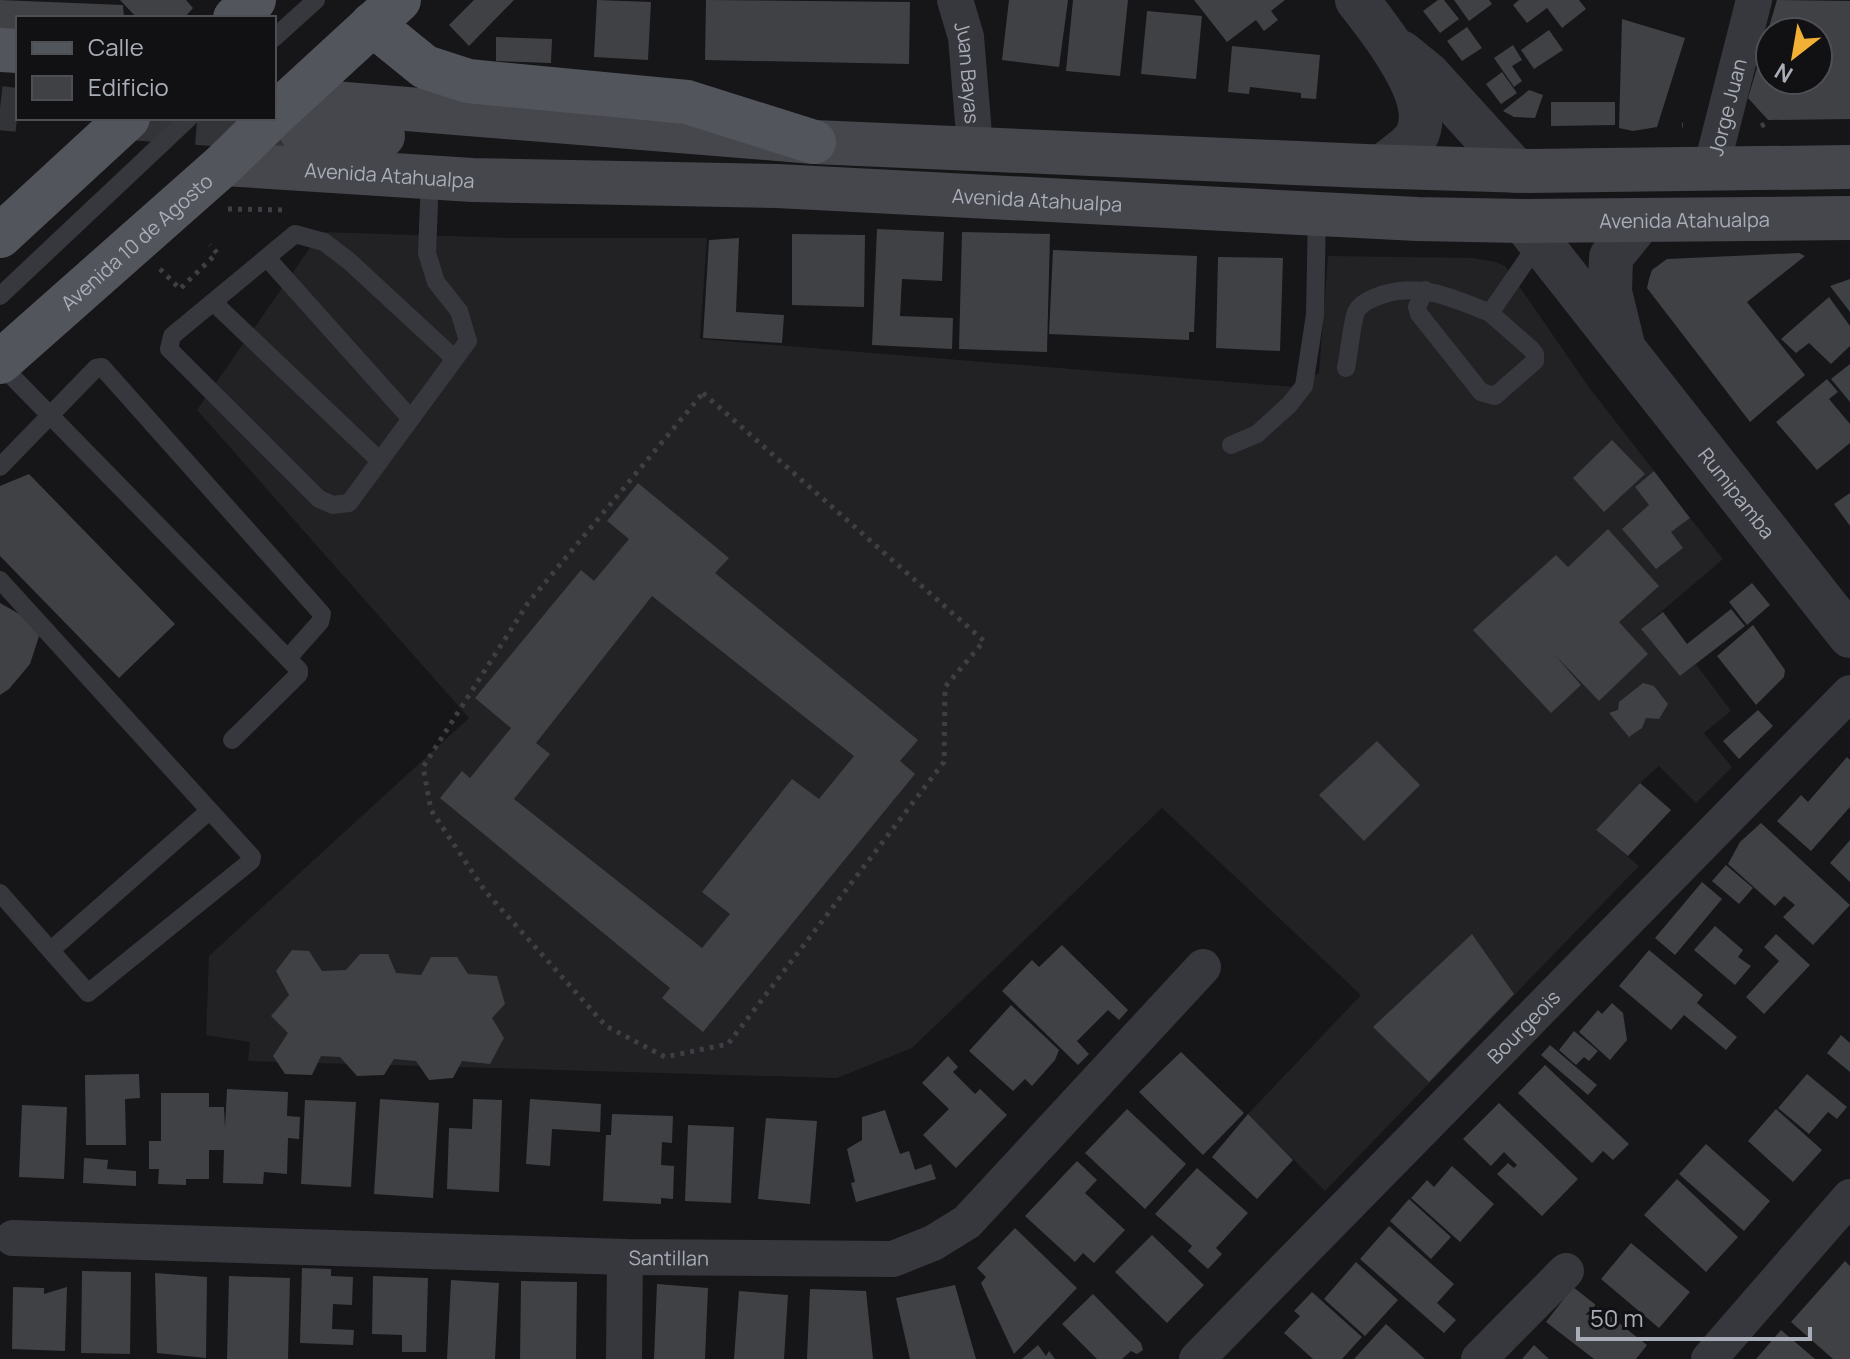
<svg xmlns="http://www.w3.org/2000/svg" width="1850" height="1359" viewBox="0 0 1850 1359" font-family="Manrope,sans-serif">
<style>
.built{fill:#222225}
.building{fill:#404145;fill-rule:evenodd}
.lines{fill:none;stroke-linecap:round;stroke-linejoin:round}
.secondary-tunnel{stroke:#333438;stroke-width:44;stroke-dasharray:44 22;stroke-linecap:butt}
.path{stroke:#3d3f44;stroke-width:5;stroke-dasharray:4 6;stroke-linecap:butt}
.service{stroke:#37383d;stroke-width:18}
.minor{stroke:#37383d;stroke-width:36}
.tertiary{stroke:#37383d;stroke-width:44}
.secondary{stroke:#45474d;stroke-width:44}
.primary{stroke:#53555c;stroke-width:44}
.labels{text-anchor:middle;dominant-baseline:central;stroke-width:7;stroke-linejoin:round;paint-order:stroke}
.street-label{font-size:20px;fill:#a8adb8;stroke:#111113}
</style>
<rect width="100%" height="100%" fill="#161618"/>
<!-- built -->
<path class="built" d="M321,232L514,238H707L700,339L1294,387L1319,373L1328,256L1473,258L1495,262L1505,266L1510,273L1588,386L1654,471L1635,487L1671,531L1690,518L1723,559L1641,629L1680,676L1696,664L1731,711L1704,733L1732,767L1696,803L1659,766L1640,783L1596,830L1639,866L1325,1191L1248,1114L1361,995L1162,808L912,1048L837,1078L248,1061L250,1042L206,1035L209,956L469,718L197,410Z"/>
<!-- building -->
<path class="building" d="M0,0L123,5L124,18H18V36L0,34Z
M120,0H186L193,8L184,18H137Z
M474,0H514L469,46L449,25Z
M597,0L651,2L648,60L594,57Z
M706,0L910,2L909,64L705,60Z
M1009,0H1068L1059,67L1002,60Z
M1073,0H1128L1120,76L1066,71Z
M1194,0H1285L1271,11L1278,20L1264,31L1256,20L1227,42Z
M1438,0H1444L1459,19L1440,33L1423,11Z
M1454,0H1489L1492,4L1469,21Z
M1519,0H1579L1586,9L1562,28L1547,8L1527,23L1513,5Z
M1777,0L1850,1V119L1768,120L1748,98ZM1770,32H1818V80H1770Z
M1147,11L1202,16L1196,79L1141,74Z
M1622,19L1685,38L1657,127L1633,131L1619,128Z
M1467,27L1482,48L1462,61L1447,41Z
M1549,30L1563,50L1534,69L1521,50Z
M496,37L552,39L551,63L496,61Z
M1513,45L1522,60L1512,66L1522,81L1514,87L1494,58Z
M1232,46L1320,55L1316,99L1301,98V93L1250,87L1249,94L1228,92Z
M1502,72L1517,93L1501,104L1486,84Z
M1529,90L1543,95L1535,118L1514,117L1503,111Z
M1551,102H1615V125L1551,126Z
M877,229L944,232L942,281L902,279L900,316L953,318L952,349L872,345Z
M962,232L1050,234L1047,352L959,349Z
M792,234L865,235L864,307L792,305Z
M739,238L736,312L784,315L782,343L703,338L709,240Z
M1053,250L1197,256L1194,332H1189V340L1049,334Z
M1799,253L1805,256L1747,302L1805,375L1750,422L1647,288L1649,279L1652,270L1667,259Z
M1218,257L1283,258L1280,351L1216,348Z
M1850,279V312L1830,286Z
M1829,297L1850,326V346L1831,364L1809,343L1796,353L1781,339Z
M1850,364V402L1831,379Z
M1827,379L1838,392L1829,399L1850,424V443L1817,470L1776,422Z
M1612,440L1645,474L1604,512L1573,478Z
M1654,471L1690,518L1671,532L1683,548L1656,569L1622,529L1649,505L1635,487Z
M29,474L175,624L119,678L0,556V486Z
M638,483L729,558L715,573L918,740L900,761L915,774L703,1032L662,998L670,988L440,798L462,771L470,778L511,728L475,698L581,570L594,581L629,539L607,521ZM652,596L854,756L819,799L792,779L702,892L730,914L702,948L514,799L550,754L536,743Z
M1850,493V526L1834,504Z
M1608,529L1659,586L1619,622L1648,654L1599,701L1554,654L1581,685L1551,713L1473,630L1556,555L1568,567Z
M1752,583L1770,605L1747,625L1729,602Z
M0,603L42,627L30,664L9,689L0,695Z
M1731,609L1745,626L1680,676L1641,629L1663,612L1687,644Z
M1753,625L1785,670L1784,677L1756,705L1717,656Z
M1643,683L1654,686L1668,704L1659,719L1646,718L1642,728L1629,737L1609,713L1618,710L1619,702Z
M1758,710L1773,726L1739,759L1723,741Z
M1377,741L1420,785L1364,841L1319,795Z
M1847,757L1850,760V807L1811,851L1777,821L1801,795L1808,802Z
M1640,783L1671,810L1628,856L1596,830Z
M1761,823L1850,905L1813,945L1783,917L1795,905L1784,896L1775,906L1728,864L1740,842Z
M1850,840V882L1830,863Z
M1726,865L1753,888L1739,904L1712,881Z
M1702,882L1722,899L1675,955L1655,938Z
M1715,926L1743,950L1738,957L1751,966L1735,985L1694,950Z
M1472,934L1514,994L1429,1082L1373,1027Z
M1776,934L1810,965L1764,1014L1746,997L1779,961L1764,947Z
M1062,945L1128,1010L1119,1020L1108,1010L1077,1041L1089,1054L1078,1065L1002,991L1032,960L1039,967Z
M292,950L309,951L322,971L346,970L360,954H388L396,973L421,975L431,957H457L468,974L497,976L505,1004L492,1018L504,1038L490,1064L462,1061L453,1078L429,1080L416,1061L394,1059L384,1075L357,1076L340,1057L321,1056L312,1075L285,1074L273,1056L288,1033L271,1016L289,995L276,971Z
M1649,950L1703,995L1697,1003L1737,1037L1726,1050L1684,1015L1671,1030L1619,986Z
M1612,1003L1623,1013L1627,1040L1610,1060L1579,1032L1598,1010L1602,1014Z
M1011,1005L1059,1050L1055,1060L1032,1086L1025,1079L1013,1091L969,1051Z
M1574,1031L1598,1051L1589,1061L1584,1057L1576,1065L1559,1050Z
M1841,1035L1850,1043V1072L1827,1053Z
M1550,1045L1597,1085L1588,1095L1541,1055Z
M1181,1052L1244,1113L1203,1155L1139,1092Z
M948,1056L958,1067L953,1072L975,1094L980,1089L1007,1115L956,1168L923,1135L949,1109L922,1083Z
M1545,1065L1629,1144L1613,1160L1603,1151L1592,1163L1518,1093Z
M139,1074L140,1098L125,1099L126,1145H86L85,1075Z
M1807,1074L1847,1107L1837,1119L1828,1112L1809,1134L1778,1108Z
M227,1089L288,1092L287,1116L300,1117L299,1139L288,1138L287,1174L264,1172L263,1184L223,1183L224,1150H209V1179H186V1185L158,1184L159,1169H149V1141H161V1093H209V1107H224L225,1128Z
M380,1099L439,1103L433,1198L374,1194Z
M473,1099L502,1100L499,1192L447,1189L449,1128L472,1129Z
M530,1099L601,1104L600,1132L552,1129L550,1166L526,1164Z
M305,1100L356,1102L351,1187L301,1184Z
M1499,1103L1578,1179L1542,1216L1497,1174L1508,1163L1514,1168L1517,1165L1504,1152L1491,1166L1463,1139Z
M22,1105L67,1107L64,1179L19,1177Z
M1127,1109L1186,1164L1145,1209L1085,1153Z
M1776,1109L1822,1150L1793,1182L1748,1141Z
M885,1110L900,1154L909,1151L915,1170L931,1164L936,1179L856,1202L851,1183L855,1182L847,1149L862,1140V1117Z
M612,1114L673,1116L672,1143L662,1142L661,1165L674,1166L673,1199L661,1198V1204L603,1201L606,1135H611Z
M1248,1114L1293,1160L1257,1199L1212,1157Z
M766,1118L817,1121L810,1204L758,1199Z
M688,1125L734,1127L731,1203L685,1201Z
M1706,1144L1770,1201L1744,1231L1679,1174Z
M84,1158L108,1160L107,1169L136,1171V1186L83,1183Z
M1077,1161L1097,1180L1085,1193L1125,1230L1094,1263L1083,1253L1075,1262L1025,1216Z
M1452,1166L1494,1204L1460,1242L1411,1198L1427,1180L1434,1187Z
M1197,1168L1248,1213L1216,1248L1222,1254L1208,1269L1188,1251L1192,1246L1155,1214Z
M1677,1179L1738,1237L1706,1272L1644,1215Z
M1409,1199L1451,1237L1431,1259L1390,1221Z
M1389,1226L1454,1284L1437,1303L1456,1320L1444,1333L1360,1259Z
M1015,1228L1077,1288L1014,1354L981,1283L986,1277L977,1268Z
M1152,1235L1204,1285L1167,1323L1115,1272Z
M1631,1243L1690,1292L1659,1328L1601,1279Z
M1845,1261L1850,1266V1359H1833L1791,1322Z
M1356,1262L1398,1300L1365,1336L1324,1299Z
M302,1268L331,1269V1276L353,1277L352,1305L333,1304L332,1329L354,1330L353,1345L300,1343Z
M82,1271L131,1272L130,1354L81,1353Z
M155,1273L207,1277L206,1358L157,1353Z
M229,1276L290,1278L288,1359H227Z
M373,1276L428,1278L426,1352H402V1335L372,1334Z
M451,1280L499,1283L495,1359H447Z
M521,1281L577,1282L576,1359H520Z
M657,1284L708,1288L705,1359H654Z
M955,1285L976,1359H910L896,1298Z
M13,1287L44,1288V1294L67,1287L65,1351L12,1349Z
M1573,1287L1647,1345L1636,1359H1594L1546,1322Z
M810,1289L866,1291L873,1359H807Z
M739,1291L788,1295L784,1359H734Z
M1312,1292L1362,1337L1342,1359H1313L1284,1333L1300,1316L1294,1311Z
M1093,1294L1141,1343L1143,1350L1137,1354L1131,1351L1122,1359H1097L1062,1324Z
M1386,1324L1425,1359H1354Z
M1781,1330L1815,1359H1756Z
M1038,1345L1046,1356L1049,1351L1055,1359H1022Z
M1534,1345L1549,1359H1522Z"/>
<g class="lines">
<!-- secondary-tunnel -->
<path class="secondary-tunnel" d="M0,108L18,110
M131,118L292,130"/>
<!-- path -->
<path class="path" d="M1682,125H1683
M1761,126L1765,124
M228,209L286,210
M160,269L180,289L217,253L210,245
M703,393L984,641L945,687L944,762L728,1044L665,1057L606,1026L485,891L431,810L423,767L528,603Z"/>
<!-- service -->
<path class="service" d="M274,38L316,0
M430,178L427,253L436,282L459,311L468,341L349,503L333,505L319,499L169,349L172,336L295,234L324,242L349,261L455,359
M267,258L411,419
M1425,290L1417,307L1419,314L1481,392L1495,396L1535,361V354L1531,349L1490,313
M0,296L189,118
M213,302L380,461
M0,364L299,670V674L232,740
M1346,368C1349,354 1352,322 1356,312C1360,304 1368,300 1376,297C1415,280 1453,298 1490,313L1539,242
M1231,445L1257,434L1289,405L1304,386L1315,315L1317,214
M0,467L96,368L102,367L322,614L320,622L288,658
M0,580L252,857L251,861L88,993L0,893
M51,950L209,811"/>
<!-- minor -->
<g class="minor">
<path id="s1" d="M955,0L966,37L975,147"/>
<path id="s2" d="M1711,169L1754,0"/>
<path id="s3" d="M13,1238L625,1257L893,1259L933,1243L967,1222L1203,967"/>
<path d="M624,1359L625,1257"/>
<path id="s4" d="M1197,1359L1850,693"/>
<path d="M1479,1359L1566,1271"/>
<path d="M1709,1359L1850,1197"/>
</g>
<!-- tertiary -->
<g class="tertiary">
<path d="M1357,0C1379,28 1437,99 1416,137C1409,148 1393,157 1383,166"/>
<path d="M1401,52L1428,74L1516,171"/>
<path id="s5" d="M1523,221L1850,636"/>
<path d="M1622,341L1610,292L1611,257L1641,220"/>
</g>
<!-- secondary -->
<g class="secondary">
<path d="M333,103L814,142L1365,166L1529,171L1850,167"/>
<path d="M301,131L383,136"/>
<path id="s6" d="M224,164L472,180L777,186L1417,219L1523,221L1850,218"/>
</g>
<!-- primary -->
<g class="primary">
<path d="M235,18L254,0"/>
<path d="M372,24L425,67L468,81L687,102L814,142"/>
<path d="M0,50L18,51"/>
<path d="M274,115L399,0"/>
<path d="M0,236L128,118"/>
<path id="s7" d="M0,362L224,164L271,118"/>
</g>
</g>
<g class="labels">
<!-- street labels -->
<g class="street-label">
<text stroke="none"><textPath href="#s1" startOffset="74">Juan Bayas</textPath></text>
<text stroke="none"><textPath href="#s2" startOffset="64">Jorge Juan</textPath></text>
<text stroke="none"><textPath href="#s6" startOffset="166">Avenida Atahualpa</textPath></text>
<text stroke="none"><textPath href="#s6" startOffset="814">Avenida Atahualpa</textPath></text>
<text stroke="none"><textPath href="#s6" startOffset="1462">Avenida Atahualpa</textPath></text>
<text stroke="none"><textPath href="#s7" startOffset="182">Avenida 10 de Agosto</textPath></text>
<text stroke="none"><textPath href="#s5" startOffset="346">Rumipamba</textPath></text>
<text stroke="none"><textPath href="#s4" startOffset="466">Bourgeois</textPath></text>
<text stroke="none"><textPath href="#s3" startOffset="656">Santillan</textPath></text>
</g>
</g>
<!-- legend -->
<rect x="16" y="16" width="260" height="104" fill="#111113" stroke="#4d4f55" stroke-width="2"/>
<rect x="32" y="42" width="40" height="12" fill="#53555c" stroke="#4d4f55" stroke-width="2"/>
<text x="88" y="56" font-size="24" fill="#a8adb8">Calle</text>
<rect x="32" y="76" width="40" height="24" fill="#404145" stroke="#4d4f55" stroke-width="2"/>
<text x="88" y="96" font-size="24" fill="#a8adb8">Edificio</text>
<!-- north arrow -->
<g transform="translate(1794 56) rotate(211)"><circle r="38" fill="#111113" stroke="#4d4f55" stroke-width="2"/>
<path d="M0-6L14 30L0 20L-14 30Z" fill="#f2b134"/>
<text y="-12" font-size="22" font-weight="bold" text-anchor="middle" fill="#a8adb8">N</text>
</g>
<!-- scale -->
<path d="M1578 1327v12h232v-12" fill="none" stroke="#a8adb8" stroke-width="4"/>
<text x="1590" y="1327" font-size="24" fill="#a8adb8" stroke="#111113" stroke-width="6" paint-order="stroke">50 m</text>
</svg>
